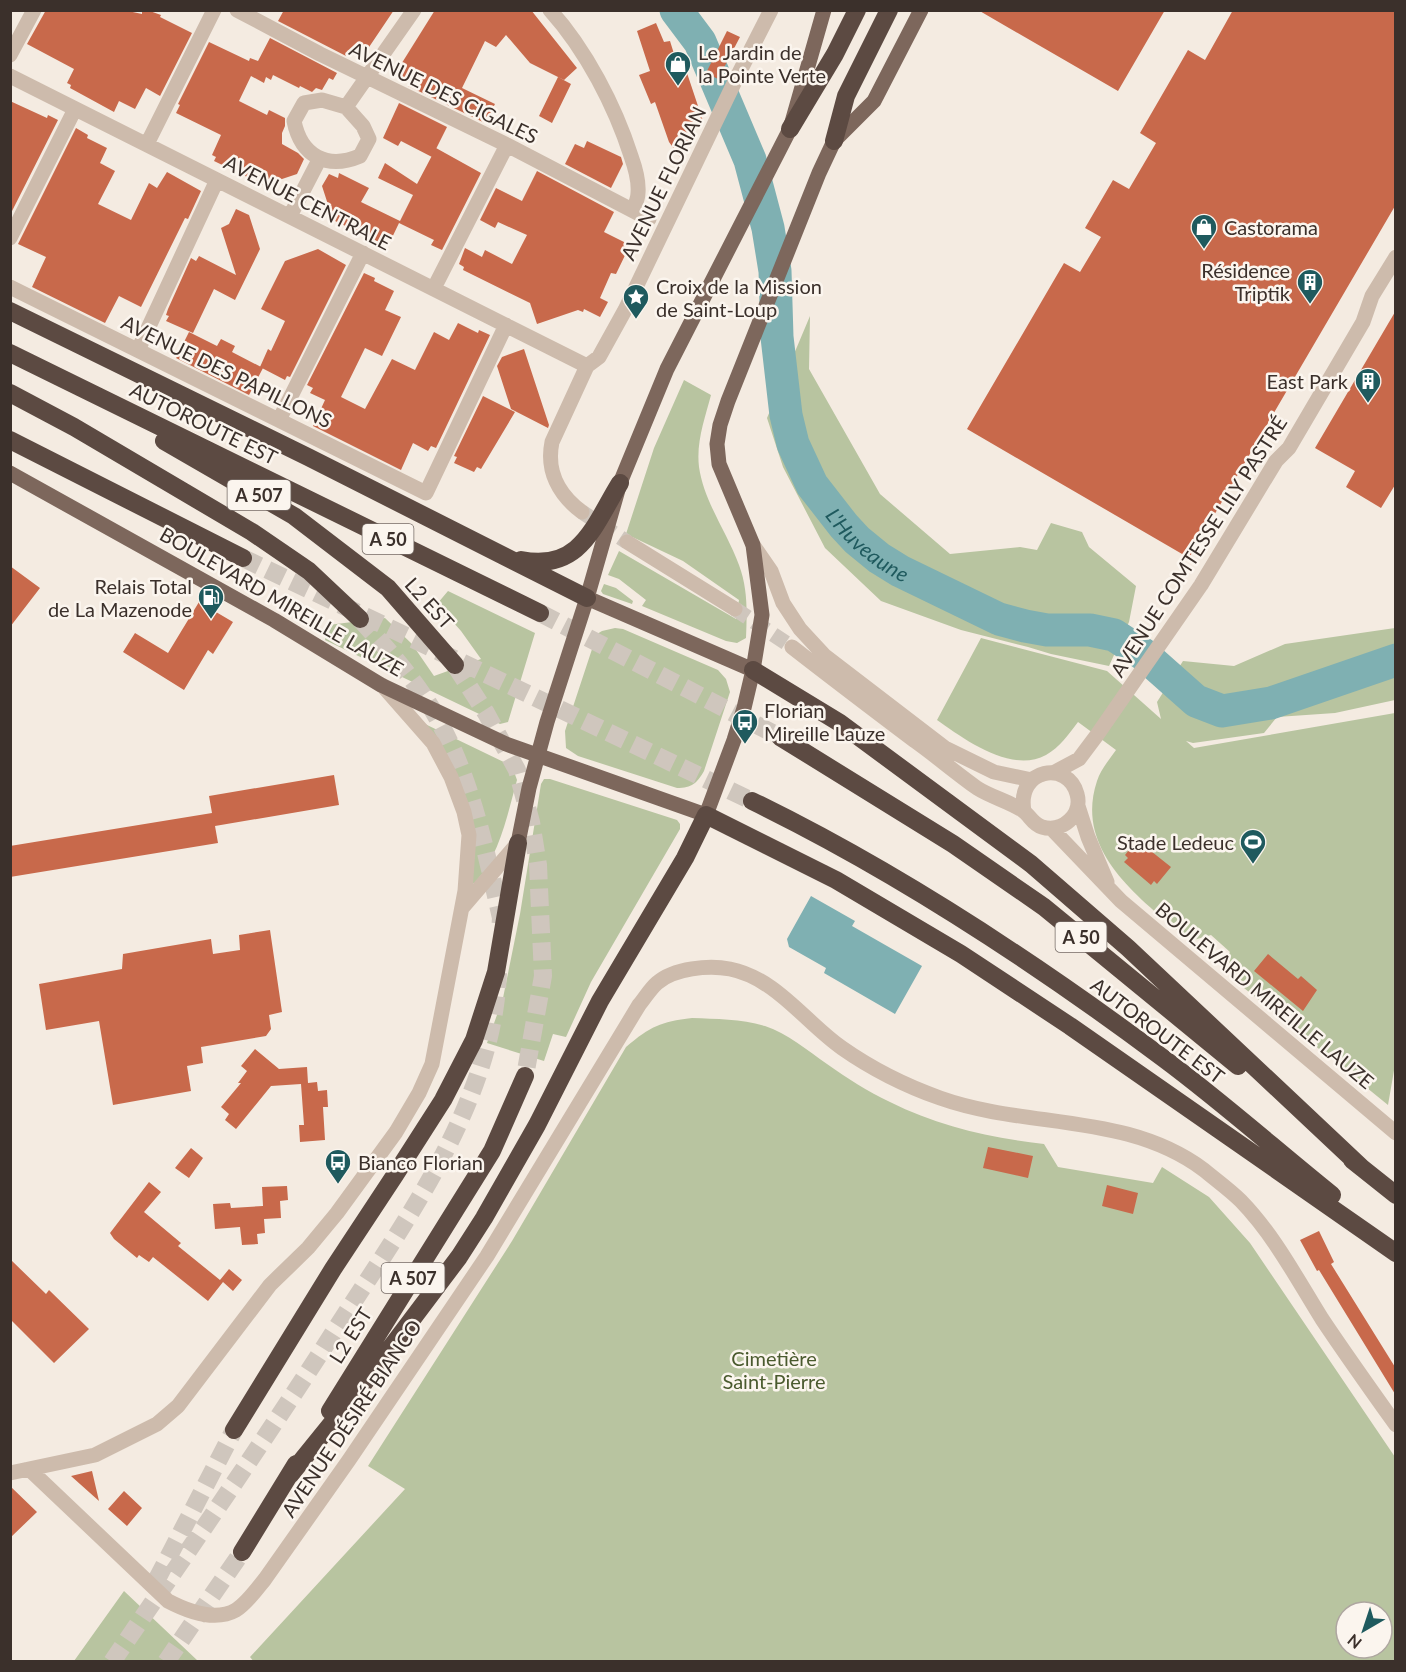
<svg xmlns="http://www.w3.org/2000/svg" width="1406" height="1672" viewBox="0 0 1406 1672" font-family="Lato,sans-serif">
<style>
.green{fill:#b8c4a0;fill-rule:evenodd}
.water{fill:#7fb0b2}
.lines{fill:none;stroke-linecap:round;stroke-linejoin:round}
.river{stroke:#7fb0b2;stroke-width:33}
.building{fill:#c8694b}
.minor-tunnel{stroke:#cfc6bd;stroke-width:15;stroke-dasharray:15 8;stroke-linecap:butt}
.highway-tunnel{stroke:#cfc6bd;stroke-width:18;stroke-dasharray:18 9;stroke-linecap:butt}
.minor{stroke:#cdbbac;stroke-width:15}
.major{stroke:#7d675c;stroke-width:15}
.highway{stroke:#5c4a42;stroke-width:18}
.labels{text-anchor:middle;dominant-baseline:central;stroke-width:5;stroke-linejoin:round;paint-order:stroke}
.shield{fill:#fbf5ee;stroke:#756b66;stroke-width:1.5}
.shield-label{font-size:18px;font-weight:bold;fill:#3b302b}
.poi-label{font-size:20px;fill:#3b302b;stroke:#fbf5ee;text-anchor:start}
.street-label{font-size:20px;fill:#3b302b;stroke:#fbf5ee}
.park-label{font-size:20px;fill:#4a5a2e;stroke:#fbf5ee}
.water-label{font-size:21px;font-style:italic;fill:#1f5a5e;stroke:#fbf5ee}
</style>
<rect width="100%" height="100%" fill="#f4ebe1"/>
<!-- green -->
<path class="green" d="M810,316L809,369L880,494L950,554L1020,547L1037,550L1051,523L1082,532L1089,547L1136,586L1129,622L1109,666L1051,654L1028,647L961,630L881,601L825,548L783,467L767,418Z
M684,380L711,395C705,418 696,442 699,467C704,502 727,532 739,565C748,589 747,613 746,638L737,643L726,641L642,606L646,600L619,579L608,575L619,551L736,619L739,600L683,561L626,534L654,448Z
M604,584L616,588L633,601L632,604L603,594L601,591Z
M448,591L535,633L508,722L500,724L325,640L328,625L385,618L412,644L434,676L481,659L461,631L437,604Z
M615,628L623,629L718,670L726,679L730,692L704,771C697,783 692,788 677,788L578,756L566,748L565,731L597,634L602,631Z
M1395,628V700L1335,713L1277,717L1264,733L1193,743L1186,741L1194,748L1395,713L1396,1059L1388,1105L1233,979L1225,960L1230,952L1211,935L1190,941C1143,901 1073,853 1097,781C1101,769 1109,760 1116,750L1078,722C1069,734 1060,747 1046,755C1011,774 964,739 937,720L981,638L1107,671L1161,719L1157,702L1183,661L1234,666L1285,644Z
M425,724L512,766L517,780C507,816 500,854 475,883H472V822Z
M544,779H550L677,820L680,824V829L591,982L566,1037L553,1034L544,1061L487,1043L503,998L520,914L541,784Z
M692,1018C716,1019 742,1019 765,1026C788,1034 807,1050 827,1064C847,1078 868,1092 890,1102C938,1126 990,1138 1044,1144L1058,1167L1153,1183L1162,1167L1209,1197L1250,1243L1395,1457V1661L254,1662L250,1657L405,1489L368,1466L512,1241L626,1047C651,1026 660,1022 692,1018ZM1346,1612H1382V1648H1346Z
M124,1591L198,1661H74Z"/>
<!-- water -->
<path class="water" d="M811,896L855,921L852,926L922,966L895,1014L824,973L826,968L789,947L787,939Z"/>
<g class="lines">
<!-- river -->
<path class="river" id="s1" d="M676,10L700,42L750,160L768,228L775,271L777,337L786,415L793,444L812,485L844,526L857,540L879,558L900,571L999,619L1025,626L1047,630H1090L1114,635L1143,654L1196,701L1222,711L1271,703L1396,660"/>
</g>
<!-- building -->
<path class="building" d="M46,10L128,11L142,14V10H147L161,15L160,17L192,33L160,96L146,88L135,109L119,101L114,112L70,88L71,85L67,83L74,69L27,44Z
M284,10H394L361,59L348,50L346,56L278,21Z
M435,10H531L577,68L564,80L530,63L506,35L496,47L485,41L462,88L495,104L485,123L408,86L409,83L395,74Z
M978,10H1165L1118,91Z
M1233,10H1395V206L1189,558L967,429L1064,263L1080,272L1101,237L1085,228L1113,180L1129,189L1156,143L1140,133L1188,50L1205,60Z
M656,23L664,42L670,41L675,57L681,55L703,121L690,126L693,133L680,157L669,142L655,102L651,104L639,75L650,71L637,31Z
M727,31L740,37L718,79L706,73Z
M270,38L337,73L333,80L329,78L322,90L316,88L312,92L300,86L299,88L273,75L271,80L266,77L264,83L251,76L239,101L267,115L269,110L285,118V126L282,133V144L298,153L304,159L297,174L264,185L214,161L216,157L212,155L221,135L176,113L180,105L178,104L209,42L249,61L250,58L258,61Z
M558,77L571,84L552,123L539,116Z
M10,101L47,118L48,115L58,120L10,215Z
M399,103L447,127L432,157L401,141L398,146L383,138Z
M76,128L88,135L87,138L107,148L100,163L115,171L98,204L131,220L149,183L157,188L167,172L201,191L188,219L185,218L141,307L119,296L105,323L32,287L46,257L18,244Z
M587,141L621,157L623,164L611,188L565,164L575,144L584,148Z
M436,148L481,173L442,250L431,245L434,240L399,223L389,244L384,242L383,244L333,220L322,186L329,174L338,178L339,173L369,188L361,202L400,221L413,195L378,178L385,163L417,184Z
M537,171L614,212L604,232L630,245L616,274L611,273L600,298L608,302L600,317L584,309L583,312L578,310L537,324L530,303L463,270L464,267L459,264L465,248L482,257L485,250L512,264L527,235L498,222L495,228L480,220L496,188L522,201Z
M236,209L249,215L260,249L235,300L214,289L193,333L166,321L169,316L166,315L168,309L191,258L196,261L199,256L236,275L221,228L229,224Z
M318,249L346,265L290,377L287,376L285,380L260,367L268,349L271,351L285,321L261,309L285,261Z
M364,273L375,278L374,281L394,291L385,310L401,317L382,356L365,348L341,397L365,409L392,359L415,370L434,332L449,340L458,323L478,333L479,330L490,335L436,448L431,446L428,451L413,443L401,470L313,426L325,400L310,393L313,388L307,385Z
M1395,312V485L1381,508L1346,487L1355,471L1315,448Z
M189,332L217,346L221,339L235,346L232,352L263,368L249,395L176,358Z
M524,349L549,425L548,428L511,409L497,366L502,357Z
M483,396L515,412L481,469L477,467L474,472L454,463L457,457L454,456Z
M10,566L40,588L10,627Z
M199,602L233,622L213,654L208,650L184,690L123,652L135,633L168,653Z
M334,775L339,805L215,826L218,843L10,877V846L212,813L209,796Z
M1137,840L1171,867L1157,884L1154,881L1151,885L1124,862L1128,858L1125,855Z
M270,930L282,1012L269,1015L271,1029L266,1036L201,1047L203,1063L187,1066L191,1091L113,1105L99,1021L46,1030L39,984L122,969L123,954L158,948L211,939L213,954L240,950L239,935Z
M1268,954L1298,979L1301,976L1317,990L1303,1011L1254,971Z
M255,1049L279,1069L307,1067L308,1083L317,1082L318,1091L327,1090L328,1107H323L325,1140L300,1142L299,1125H304L301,1084L271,1086L236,1129L225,1120L229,1114L221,1107L241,1083H238L247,1071L241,1066Z
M988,1147L1033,1156L1028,1178L983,1168Z
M191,1148L203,1158L189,1178L175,1168Z
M149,1182L161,1192L144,1212L181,1243L178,1246L220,1280L229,1269L242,1280L233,1291L223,1282L208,1301L153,1257L149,1262L139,1255L137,1258L114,1239L110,1233Z
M1107,1185L1138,1193L1133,1214L1102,1206Z
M287,1186L288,1200L280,1201L281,1218L264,1219L265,1233L257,1234L258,1244L242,1245L240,1227L215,1229L213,1204L230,1203L231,1208L263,1206L262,1187Z
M1319,1231L1334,1262L1331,1264L1395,1367V1394L1319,1270L1317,1271L1300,1240Z
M10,1259L46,1294L49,1290L89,1329L54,1363L10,1319Z
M92,1471L99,1501L71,1476Z
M10,1486L37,1512L10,1538Z
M124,1491L142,1508L127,1526L108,1509Z"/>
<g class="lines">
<!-- minor-tunnel -->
<path class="minor-tunnel" d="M582,512L627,542
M735,609L792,647"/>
<!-- highway-tunnel -->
<path class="highway-tunnel" d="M243,558L752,801
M540,613L780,737
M360,619C390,652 420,685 441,725C473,785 486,853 501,918L500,931
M455,665L486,713L517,770L531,822L538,865L543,976L525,1076
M156,1581L234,1430
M112,1662C188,1551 265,1440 337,1327C405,1222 493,1102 498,973
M166,1662L242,1552"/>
<!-- minor -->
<path class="minor" d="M237,10L320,54L507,145L649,219
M550,10C586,50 615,106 631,156C635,167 639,181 638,193C638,199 635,205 633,210
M10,55L34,10
M10,76L587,366
M322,100L346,107L363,126L369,139L360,156C327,170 301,156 294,121L304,103Z
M346,107L414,10
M147,144L214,10
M290,216L319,160
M10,238L75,109
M10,287L426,493L506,325
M434,288L507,145
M138,350L217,180
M279,420L363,253
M582,512C559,495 546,471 552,442L587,366L599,357L625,310L738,75L771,10
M627,542L735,609
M753,545L771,571L783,603L800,629L825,656L945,748L994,772L1032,780
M792,647C833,679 874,710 915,741C936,756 956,773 977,788C991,797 1008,801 1022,810C1030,815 1032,824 1042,827C1062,833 1083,815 1077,794C1068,760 1016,768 1024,811
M1053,773L1079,759L1097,735L1201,585L1276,461L1289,448L1363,322L1372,296L1396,257
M1078,806L1088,837L1107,882
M1052,829L1121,901L1396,1133
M462,908L518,843
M29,1469L168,1601C187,1611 215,1622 236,1610C247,1603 257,1589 265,1579L349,1460L487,1256L639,1005C645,998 650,989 657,983C674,968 709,965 730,969C776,978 806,1023 842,1048C872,1069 906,1086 940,1098C1027,1129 1127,1112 1204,1170C1216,1180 1230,1190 1241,1201C1274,1235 1297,1279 1322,1319C1346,1355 1371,1390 1396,1425
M10,1473L95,1455L157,1424L178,1406L270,1285L308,1248L337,1213L396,1132L419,1093L432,1064L465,891L469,835L464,812L451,777L433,743L382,685"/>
<!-- major -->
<path class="major" d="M10,473L274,620L381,685L506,744L706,815L734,740L744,708L753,670L762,615L753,545L719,464L717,444L720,425L728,401L819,173L834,141L874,101L921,10
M587,598L753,670
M518,843L529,788L547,722L587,598L620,483L667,369L790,129L824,10"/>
<!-- highway -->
<path class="highway" d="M790,129L835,54L857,10
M834,141L846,96L889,10
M10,311L308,457L587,598
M10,353L540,613
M10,393L74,427L252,532L309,571L360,619
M10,440L243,558
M164,441L294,516L388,588L455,665
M521,560C581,572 594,525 620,483
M753,670L840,723L1031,864L1128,948L1361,1167
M780,737L953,844L1044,907L1238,1066
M752,801C898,872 1033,961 1163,1058C1221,1101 1276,1150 1332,1195
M1352,1160L1396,1195
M330,1411L492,1151L525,1076
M234,1430L333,1269L395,1175L443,1100L474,1040L496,972L518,843
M290,1475L358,1391L459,1257L484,1218L537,1125L600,1001L685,858L706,815L836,880L961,954L1070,1026L1396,1253
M242,1552L296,1464"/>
</g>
<!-- icons -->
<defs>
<g id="shop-pin" transform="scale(1.35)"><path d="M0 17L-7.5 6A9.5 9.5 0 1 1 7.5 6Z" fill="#1f5a5e" stroke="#fbf5ee"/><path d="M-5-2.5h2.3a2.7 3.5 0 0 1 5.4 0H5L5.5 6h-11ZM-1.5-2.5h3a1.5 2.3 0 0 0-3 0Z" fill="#fff"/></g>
<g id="building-pin" transform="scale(1.35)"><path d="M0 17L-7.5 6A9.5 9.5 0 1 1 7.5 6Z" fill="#1f5a5e" stroke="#fbf5ee"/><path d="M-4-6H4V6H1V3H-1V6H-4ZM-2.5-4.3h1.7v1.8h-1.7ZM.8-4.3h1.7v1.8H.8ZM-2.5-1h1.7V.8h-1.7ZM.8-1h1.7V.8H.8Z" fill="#fff"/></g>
<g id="sight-pin" transform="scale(1.35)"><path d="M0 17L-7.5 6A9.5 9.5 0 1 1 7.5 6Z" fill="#1f5a5e" stroke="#fbf5ee"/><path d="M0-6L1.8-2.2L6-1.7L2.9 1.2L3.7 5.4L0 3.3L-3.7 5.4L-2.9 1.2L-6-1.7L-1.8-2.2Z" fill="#fff"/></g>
<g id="fuel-pin" transform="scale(1.35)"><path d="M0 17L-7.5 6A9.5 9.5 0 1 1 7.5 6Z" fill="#1f5a5e" stroke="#fbf5ee"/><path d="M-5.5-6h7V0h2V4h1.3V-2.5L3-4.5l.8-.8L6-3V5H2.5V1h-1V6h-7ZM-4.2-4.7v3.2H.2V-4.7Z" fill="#fff"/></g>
<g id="bus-pin" transform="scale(1.35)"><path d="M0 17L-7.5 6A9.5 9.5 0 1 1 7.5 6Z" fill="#1f5a5e" stroke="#fbf5ee"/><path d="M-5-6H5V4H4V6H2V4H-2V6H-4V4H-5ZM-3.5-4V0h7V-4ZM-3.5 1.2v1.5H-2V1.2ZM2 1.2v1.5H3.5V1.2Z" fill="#fff"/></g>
<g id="stadium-pin" transform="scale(1.35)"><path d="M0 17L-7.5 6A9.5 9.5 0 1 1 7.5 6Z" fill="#1f5a5e" stroke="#fbf5ee"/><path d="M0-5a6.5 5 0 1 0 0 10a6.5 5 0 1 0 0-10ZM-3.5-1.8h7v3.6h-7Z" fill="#fff"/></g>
</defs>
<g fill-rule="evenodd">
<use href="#shop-pin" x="678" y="64"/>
<use href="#shop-pin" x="1204" y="227"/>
<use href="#building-pin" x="1310" y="282"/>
<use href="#sight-pin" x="636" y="297"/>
<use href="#building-pin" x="1368" y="381"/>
<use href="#fuel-pin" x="211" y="597"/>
<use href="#bus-pin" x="745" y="722"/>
<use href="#stadium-pin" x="1253" y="842"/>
<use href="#bus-pin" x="338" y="1162"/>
</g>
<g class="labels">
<!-- shield labels -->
<g class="shield">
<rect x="227.5" y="480" width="63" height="30" rx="4.5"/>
<rect x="362.5" y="524" width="51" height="30" rx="4.5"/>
<rect x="1055.5" y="922" width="51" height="30" rx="4.5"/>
<rect x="381.5" y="1263" width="63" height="30" rx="4.5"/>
</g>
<g class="shield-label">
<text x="259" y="495">A 507</text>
<text x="388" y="539">A 50</text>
<text x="1081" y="937">A 50</text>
<text x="413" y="1278">A 507</text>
</g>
<!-- poi labels -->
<g class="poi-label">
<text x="698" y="52">Le Jardin de<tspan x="698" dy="23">la Pointe Verte</tspan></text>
<text x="1224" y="227">Castorama</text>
<text x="1290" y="270" text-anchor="end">Résidence<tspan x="1290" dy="23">Triptik</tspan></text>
<text x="656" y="286">Croix de la Mission<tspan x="656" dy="23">de Saint-Loup</tspan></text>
<text x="1348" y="381" text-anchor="end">East Park</text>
<text x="192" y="586" text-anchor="end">Relais Total<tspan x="192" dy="23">de La Mazenode</tspan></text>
<text x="764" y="710">Florian<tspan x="764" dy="23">Mireille Lauze</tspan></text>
<text x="1234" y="842" text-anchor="end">Stade Ledeuc</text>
<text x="358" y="1162">Bianco Florian</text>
</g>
<!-- street labels -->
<g class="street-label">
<text transform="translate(444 92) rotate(26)">AVENUE DES CIGALES</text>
<text transform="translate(663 183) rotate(-64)">AVENUE FLORIAN</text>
<text transform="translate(308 202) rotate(27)">AVENUE CENTRALE</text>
<text transform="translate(227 371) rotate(26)">AVENUE DES PAPILLONS</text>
<text transform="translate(204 423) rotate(26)">AUTOROUTE EST</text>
<text transform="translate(1198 546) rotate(-57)">AVENUE COMTESSE LILY PASTRÉ</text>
<text transform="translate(282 601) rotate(30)">BOULEVARD MIREILLE LAUZE</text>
<text transform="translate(430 603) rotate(48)">L2 EST</text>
<text transform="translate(1265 995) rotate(40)">BOULEVARD MIREILLE LAUZE</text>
<text transform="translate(1158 1030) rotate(37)">AUTOROUTE EST</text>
<text transform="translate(350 1335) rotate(-58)">L2 EST</text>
<text transform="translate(351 1418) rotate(-56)">AVENUE DÉSIRÉ BIANCO</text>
</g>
<!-- park labels -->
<g class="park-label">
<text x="774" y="1358">Cimetière<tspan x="774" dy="23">Saint-Pierre</tspan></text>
</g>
<!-- water labels -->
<g class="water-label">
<text stroke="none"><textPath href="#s1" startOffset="584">L'Huveaune</textPath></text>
</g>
</g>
<!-- border -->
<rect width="1406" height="1672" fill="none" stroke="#3b302b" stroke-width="24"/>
<!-- north arrow -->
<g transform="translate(1364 1630) rotate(219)"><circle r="28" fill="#fbf5ee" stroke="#aea6a0" stroke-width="1.5"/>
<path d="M0-4.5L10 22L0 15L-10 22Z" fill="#1f5a5e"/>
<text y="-9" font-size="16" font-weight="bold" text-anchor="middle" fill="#3b302b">N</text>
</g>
</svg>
